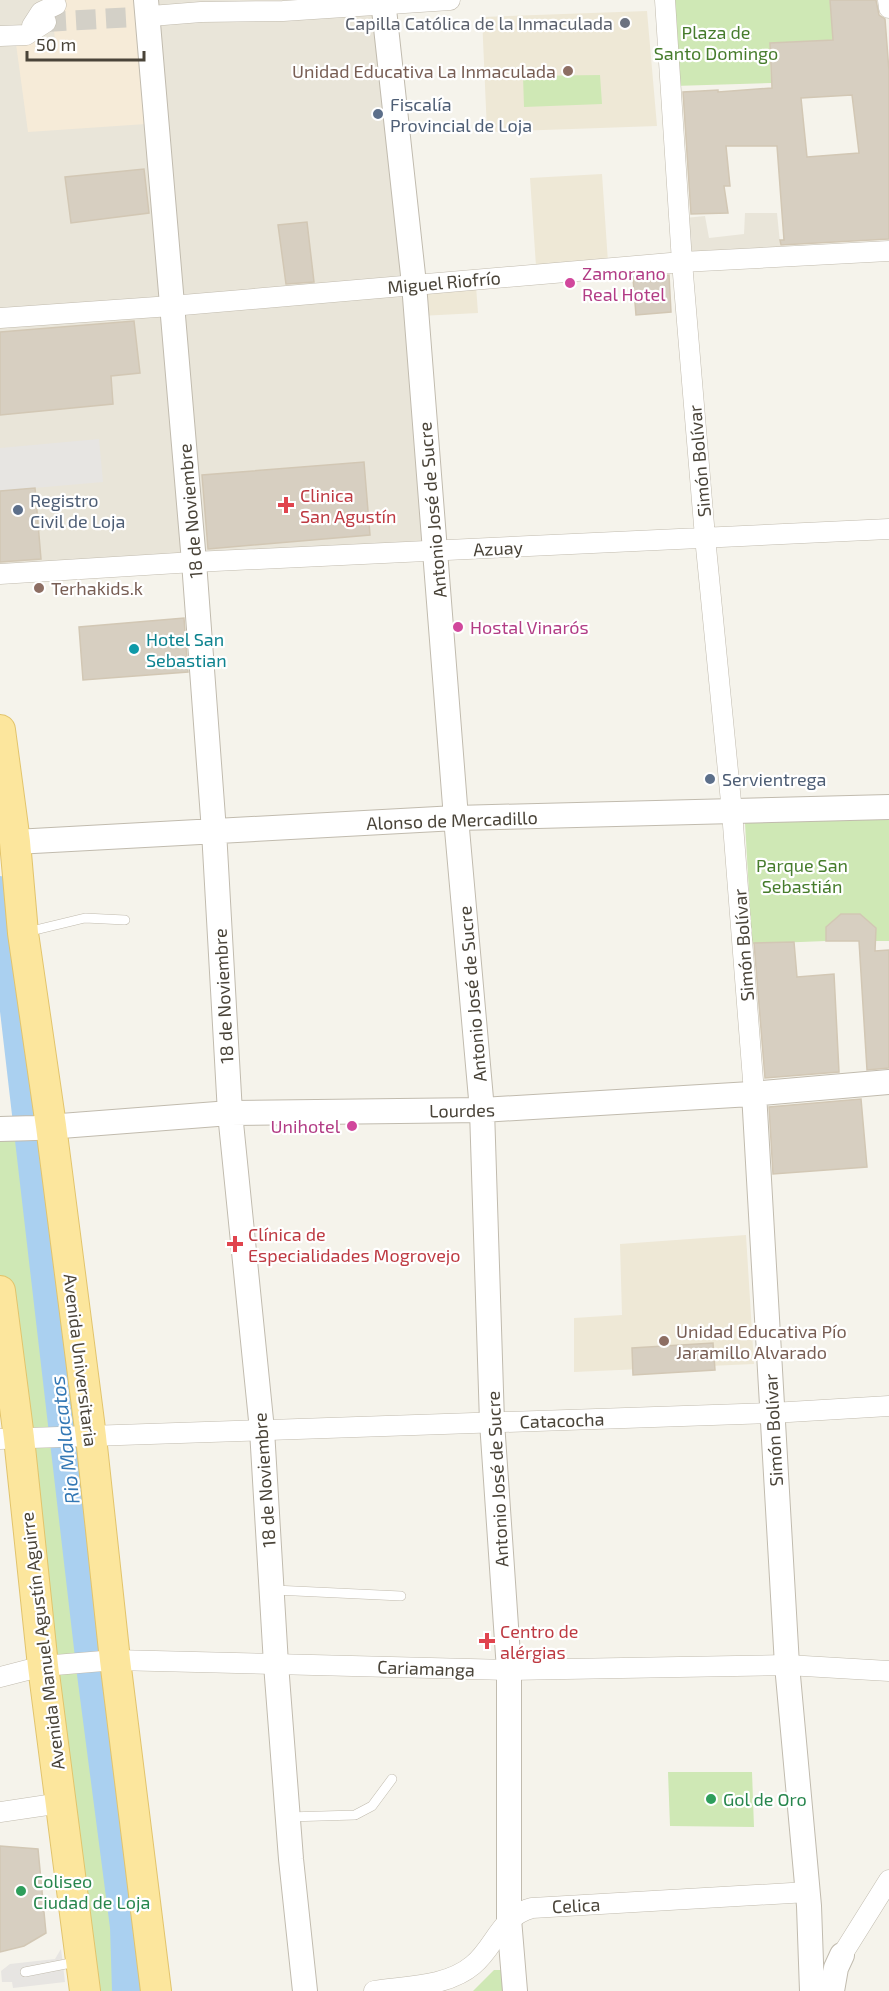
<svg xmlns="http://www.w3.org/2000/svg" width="889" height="1991" viewBox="0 0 889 1991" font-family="'Exo 2',sans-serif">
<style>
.residential{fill:#e9e5d9}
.commercial{fill:#f6ebd8}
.education{fill:#eee8d6}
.green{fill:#cfe8b5}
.parking{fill:#e7e5e2}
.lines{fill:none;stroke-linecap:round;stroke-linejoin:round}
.river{stroke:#aad0f0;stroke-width:28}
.building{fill:#d7cfc1;stroke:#d2c7b4;stroke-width:1.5;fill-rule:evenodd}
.minor-tunnel{stroke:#d3d0c7;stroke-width:20;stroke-dasharray:20 10;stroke-linecap:butt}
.service-casing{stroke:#c1bbae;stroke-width:10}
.minor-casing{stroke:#c1bbae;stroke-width:21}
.tertiary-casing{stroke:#c1bbae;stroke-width:26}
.primary-casing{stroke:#e2c46c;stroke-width:32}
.service{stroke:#fff;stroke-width:9}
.minor{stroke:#fff;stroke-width:20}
.tertiary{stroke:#fff;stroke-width:24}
.primary{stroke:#fce69d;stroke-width:30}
.worship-dot{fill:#6b7280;stroke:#fff;stroke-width:2}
.education-dot{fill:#8d6e63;stroke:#fff;stroke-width:2}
.service-dot{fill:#5c6f8a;stroke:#fff;stroke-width:2}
.hotel-dot{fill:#d1479c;stroke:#fff;stroke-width:2}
.health-dot{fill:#e0444e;stroke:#fff;stroke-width:2}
.culture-dot{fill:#0f9aa8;stroke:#fff;stroke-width:2}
.leisure-dot{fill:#2e9e5b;stroke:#fff;stroke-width:2}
.labels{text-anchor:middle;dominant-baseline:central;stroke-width:4.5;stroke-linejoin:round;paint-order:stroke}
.worship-label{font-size:18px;fill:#5b616d;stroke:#fff;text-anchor:end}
.park-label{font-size:18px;fill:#467c2c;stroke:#fff}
.education-label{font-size:18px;fill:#785e54;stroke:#fff;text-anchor:start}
.service-label{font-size:18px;fill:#4e5e75;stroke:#fff;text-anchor:start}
.hotel-label{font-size:18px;fill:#b23c85;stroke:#fff;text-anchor:start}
.street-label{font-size:18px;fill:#4a4439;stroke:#fff}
.health-label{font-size:18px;fill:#be3a42;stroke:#fff;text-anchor:start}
.culture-label{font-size:18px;fill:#0d838f;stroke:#fff;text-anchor:start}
.leisure-label{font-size:18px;fill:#27864d;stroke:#fff;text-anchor:start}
.water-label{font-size:20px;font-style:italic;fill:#3378b5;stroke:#fff}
</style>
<rect width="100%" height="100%" fill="#f5f3eb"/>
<!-- residential -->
<path class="residential" d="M0,0H450L384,5L436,551L0,574Z
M745,213H777L781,253L688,256L685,218L705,216L709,238L744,234Z"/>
<!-- commercial -->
<path class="commercial" d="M51,0H135L146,124L28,132L16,44L55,40Z"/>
<!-- education -->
<path class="education" d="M647,11L657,126L487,132L482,17Z
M602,174L608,262L536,266L530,178Z
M476,286L478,313L420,316L418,289Z
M746,1235L754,1364L574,1372V1318L622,1315L620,1244Z"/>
<!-- green -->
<path class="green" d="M671,0H830L833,40L770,43L771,83L674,86Z
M600,75L602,104L524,107L523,76Z
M889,819V941H875L876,928L826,927V941L752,944L745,823Z
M51,1126L156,1991H85L0,1291V1129Z
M668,1772H752L754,1827L670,1826Z
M494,1970H501L502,1972L503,1991H473Z"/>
<!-- parking -->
<path class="parking" d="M99,439L103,482L0,491V448Z
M61,1949L65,1982L13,1988L12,1982H2L1,1971L10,1964L55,1959Z"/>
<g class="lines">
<!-- river -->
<path class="river" d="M0,890L91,1674L124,1927L126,1991"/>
</g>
<!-- building -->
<path class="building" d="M830,0H876L879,15L885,19L889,71V239L781,245L780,240H784L777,146H726L730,186H724L728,213L691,214L683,92L718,90V92L772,88L770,43L833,40ZM852,95L859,153L807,157L801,98Z
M144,169L149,213L71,223L65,177Z
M307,222L314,282L286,284L278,225Z
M669,275L671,312L636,315L633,278Z
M134,321L140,373L111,376L113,404L0,415V332Z
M364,462L370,535L208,549L202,475Z
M35,488L41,559L0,562V491Z
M184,618L188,672L83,680L79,627Z
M841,914H860L876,928L875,951L889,950V1068L867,1070L859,941H826V927Z
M794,942L797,977L834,974L839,1072L765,1078L754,943Z
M861,1099L867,1167L773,1174L769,1107Z
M713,1343L715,1370L633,1375L632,1348Z
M0,1846L38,1849L46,1933L24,1946L0,1952Z"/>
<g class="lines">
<!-- minor-tunnel -->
<path class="minor-tunnel" d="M46,22L151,16"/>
<!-- service casing -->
<g class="service-casing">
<path id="service" d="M27,932L85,918L125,920
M274,1590L401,1596
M288,1817L355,1815L372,1806L392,1779
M25,1972L76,1962"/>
</g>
<!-- minor casing -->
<g class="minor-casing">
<path id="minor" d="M665,0L682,262L705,537L732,812L754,1093
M888,0L889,8
M151,16L201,12L283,11L450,0
M32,26L41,12L56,5
M0,36L26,35L46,22
M0,318L171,306L682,262L889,251
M0,574L194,562L889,529
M0,1439L772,1413L889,1406
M0,1677L43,1666L115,1660L509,1670L787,1665L889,1671
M0,1812L61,1803
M842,1955L889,1880
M374,1991C406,1986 447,1987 473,1965C496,1946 499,1917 532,1908L808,1892"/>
</g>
<!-- tertiary casing -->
<g class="tertiary-casing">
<path id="tertiary" d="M146,0L194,562L214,831L230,1113L262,1430L276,1664L291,1859L305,1991
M383,0L414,284L456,818L482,1110L492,1422L509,1670V1919L515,1991
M15,842L456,818L889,807
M754,1093L787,1665L809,1906L812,1991
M0,1129L35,1128L230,1113L482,1110L751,1094L889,1082
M832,1991L836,1968L842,1955"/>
</g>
<!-- primary casing -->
<g class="primary-casing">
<path id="primary" d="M0,730L15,842L23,933L51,1126L91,1437L115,1660L156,1991
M0,1291L19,1438L43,1666L85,1991"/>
</g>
<!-- service -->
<use href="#service" class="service"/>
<!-- minor -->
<use href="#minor" class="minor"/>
<!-- tertiary -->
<use href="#tertiary" class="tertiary"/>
<!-- primary -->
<use href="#primary" class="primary"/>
</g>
<!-- markers -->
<circle class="worship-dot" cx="625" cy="23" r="6"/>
<g class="education-dot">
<circle cx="568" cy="71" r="6"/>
<circle cx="39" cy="588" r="6"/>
<circle cx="664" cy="1341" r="6"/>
</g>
<g class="service-dot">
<circle cx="378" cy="114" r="6"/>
<circle cx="18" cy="510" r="6"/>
<circle cx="710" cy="779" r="6"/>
</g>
<g class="hotel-dot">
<circle cx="570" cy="283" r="6"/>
<circle cx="458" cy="627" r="6"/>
<circle cx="352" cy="1126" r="6"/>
</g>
<g class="health-dot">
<path d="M283 496h6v6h6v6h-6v6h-6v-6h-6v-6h6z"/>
<path d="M232 1235h6v6h6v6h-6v6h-6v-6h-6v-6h6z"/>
<path d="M484 1632h6v6h6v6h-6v6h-6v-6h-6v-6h6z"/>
</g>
<circle class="culture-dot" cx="134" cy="649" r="6"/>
<g class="leisure-dot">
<circle cx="711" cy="1799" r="6"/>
<circle cx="21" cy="1891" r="6"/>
</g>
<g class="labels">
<!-- worship labels -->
<g class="worship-label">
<text x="613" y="23">Capilla Católica de la Inmaculada</text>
</g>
<!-- park labels -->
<g class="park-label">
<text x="716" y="32">Plaza de<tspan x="716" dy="21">Santo Domingo</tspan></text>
<text x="802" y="865">Parque San<tspan x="802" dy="21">Sebastián</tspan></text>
</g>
<!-- education labels -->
<g class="education-label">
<text x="556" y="71" text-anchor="end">Unidad Educativa La Inmaculada</text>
<text x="51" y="588">Terhakids.k</text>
<text x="676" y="1331">Unidad Educativa Pío<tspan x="676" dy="21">Jaramillo Alvarado</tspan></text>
</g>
<!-- service labels -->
<g class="service-label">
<text x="390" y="104">Fiscalía<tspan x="390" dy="21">Provincial de Loja</tspan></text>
<text x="30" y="500">Registro<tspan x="30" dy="21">Civil de Loja</tspan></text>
<text x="722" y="779">Servientrega</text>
</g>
<!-- hotel labels -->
<g class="hotel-label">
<text x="582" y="273">Zamorano<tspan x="582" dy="21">Real Hotel</tspan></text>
<text x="470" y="627">Hostal Vinarós</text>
<text x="340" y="1126" text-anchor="end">Unihotel</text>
</g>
<!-- street labels -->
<g class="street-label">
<text transform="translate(444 282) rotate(-5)">Miguel Riofrío</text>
<text transform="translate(699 461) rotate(-95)">Simón Bolívar</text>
<text transform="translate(432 510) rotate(-95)">Antonio José de Sucre</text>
<text transform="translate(190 511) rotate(-95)">18 de Noviembre</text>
<text transform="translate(498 548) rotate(-3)">Azuay</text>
<text transform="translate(452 820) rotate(-2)">Alonso de Mercadillo</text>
<text transform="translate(743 945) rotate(-94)">Simón Bolívar</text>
<text transform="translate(472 994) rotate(-95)">Antonio José de Sucre</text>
<text transform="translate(223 996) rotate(-93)">18 de Noviembre</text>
<text transform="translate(462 1110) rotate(-1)">Lourdes</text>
<text transform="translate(81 1360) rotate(83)">Avenida Universitaria</text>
<text transform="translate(562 1420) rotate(-2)">Catacocha</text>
<text transform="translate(773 1430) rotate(-93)">Simón Bolívar</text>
<text transform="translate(497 1479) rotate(-93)">Antonio José de Sucre</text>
<text transform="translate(264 1480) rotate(-94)">18 de Noviembre</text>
<text transform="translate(42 1641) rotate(-97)">Avenida Manuel Agustín Aguirre</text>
<text transform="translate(426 1668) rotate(2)">Cariamanga</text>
<text transform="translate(576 1905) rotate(-3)">Celica</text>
</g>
<!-- health labels -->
<g class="health-label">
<text x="300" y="495">Clinica<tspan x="300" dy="21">San Agustín</tspan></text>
<text x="248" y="1234">Clínica de<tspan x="248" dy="21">Especialidades Mogrovejo</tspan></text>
<text x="500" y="1631">Centro de<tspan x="500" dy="21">alérgias</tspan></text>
</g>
<!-- culture labels -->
<g class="culture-label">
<text x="146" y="639">Hotel San<tspan x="146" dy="21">Sebastian</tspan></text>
</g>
<!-- leisure labels -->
<g class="leisure-label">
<text x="723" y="1799">Gol de Oro</text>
<text x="33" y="1881">Coliseo<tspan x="33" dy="21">Ciudad de Loja</tspan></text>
</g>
<!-- water labels -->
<g class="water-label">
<text transform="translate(64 1440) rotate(-97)">Rio Malacatos</text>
</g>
</g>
<!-- scale -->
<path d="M27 51v9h117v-9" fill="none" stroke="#4a4439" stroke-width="3"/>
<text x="36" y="51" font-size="18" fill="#4a4439" stroke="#ffffff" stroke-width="4.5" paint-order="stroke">50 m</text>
</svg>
